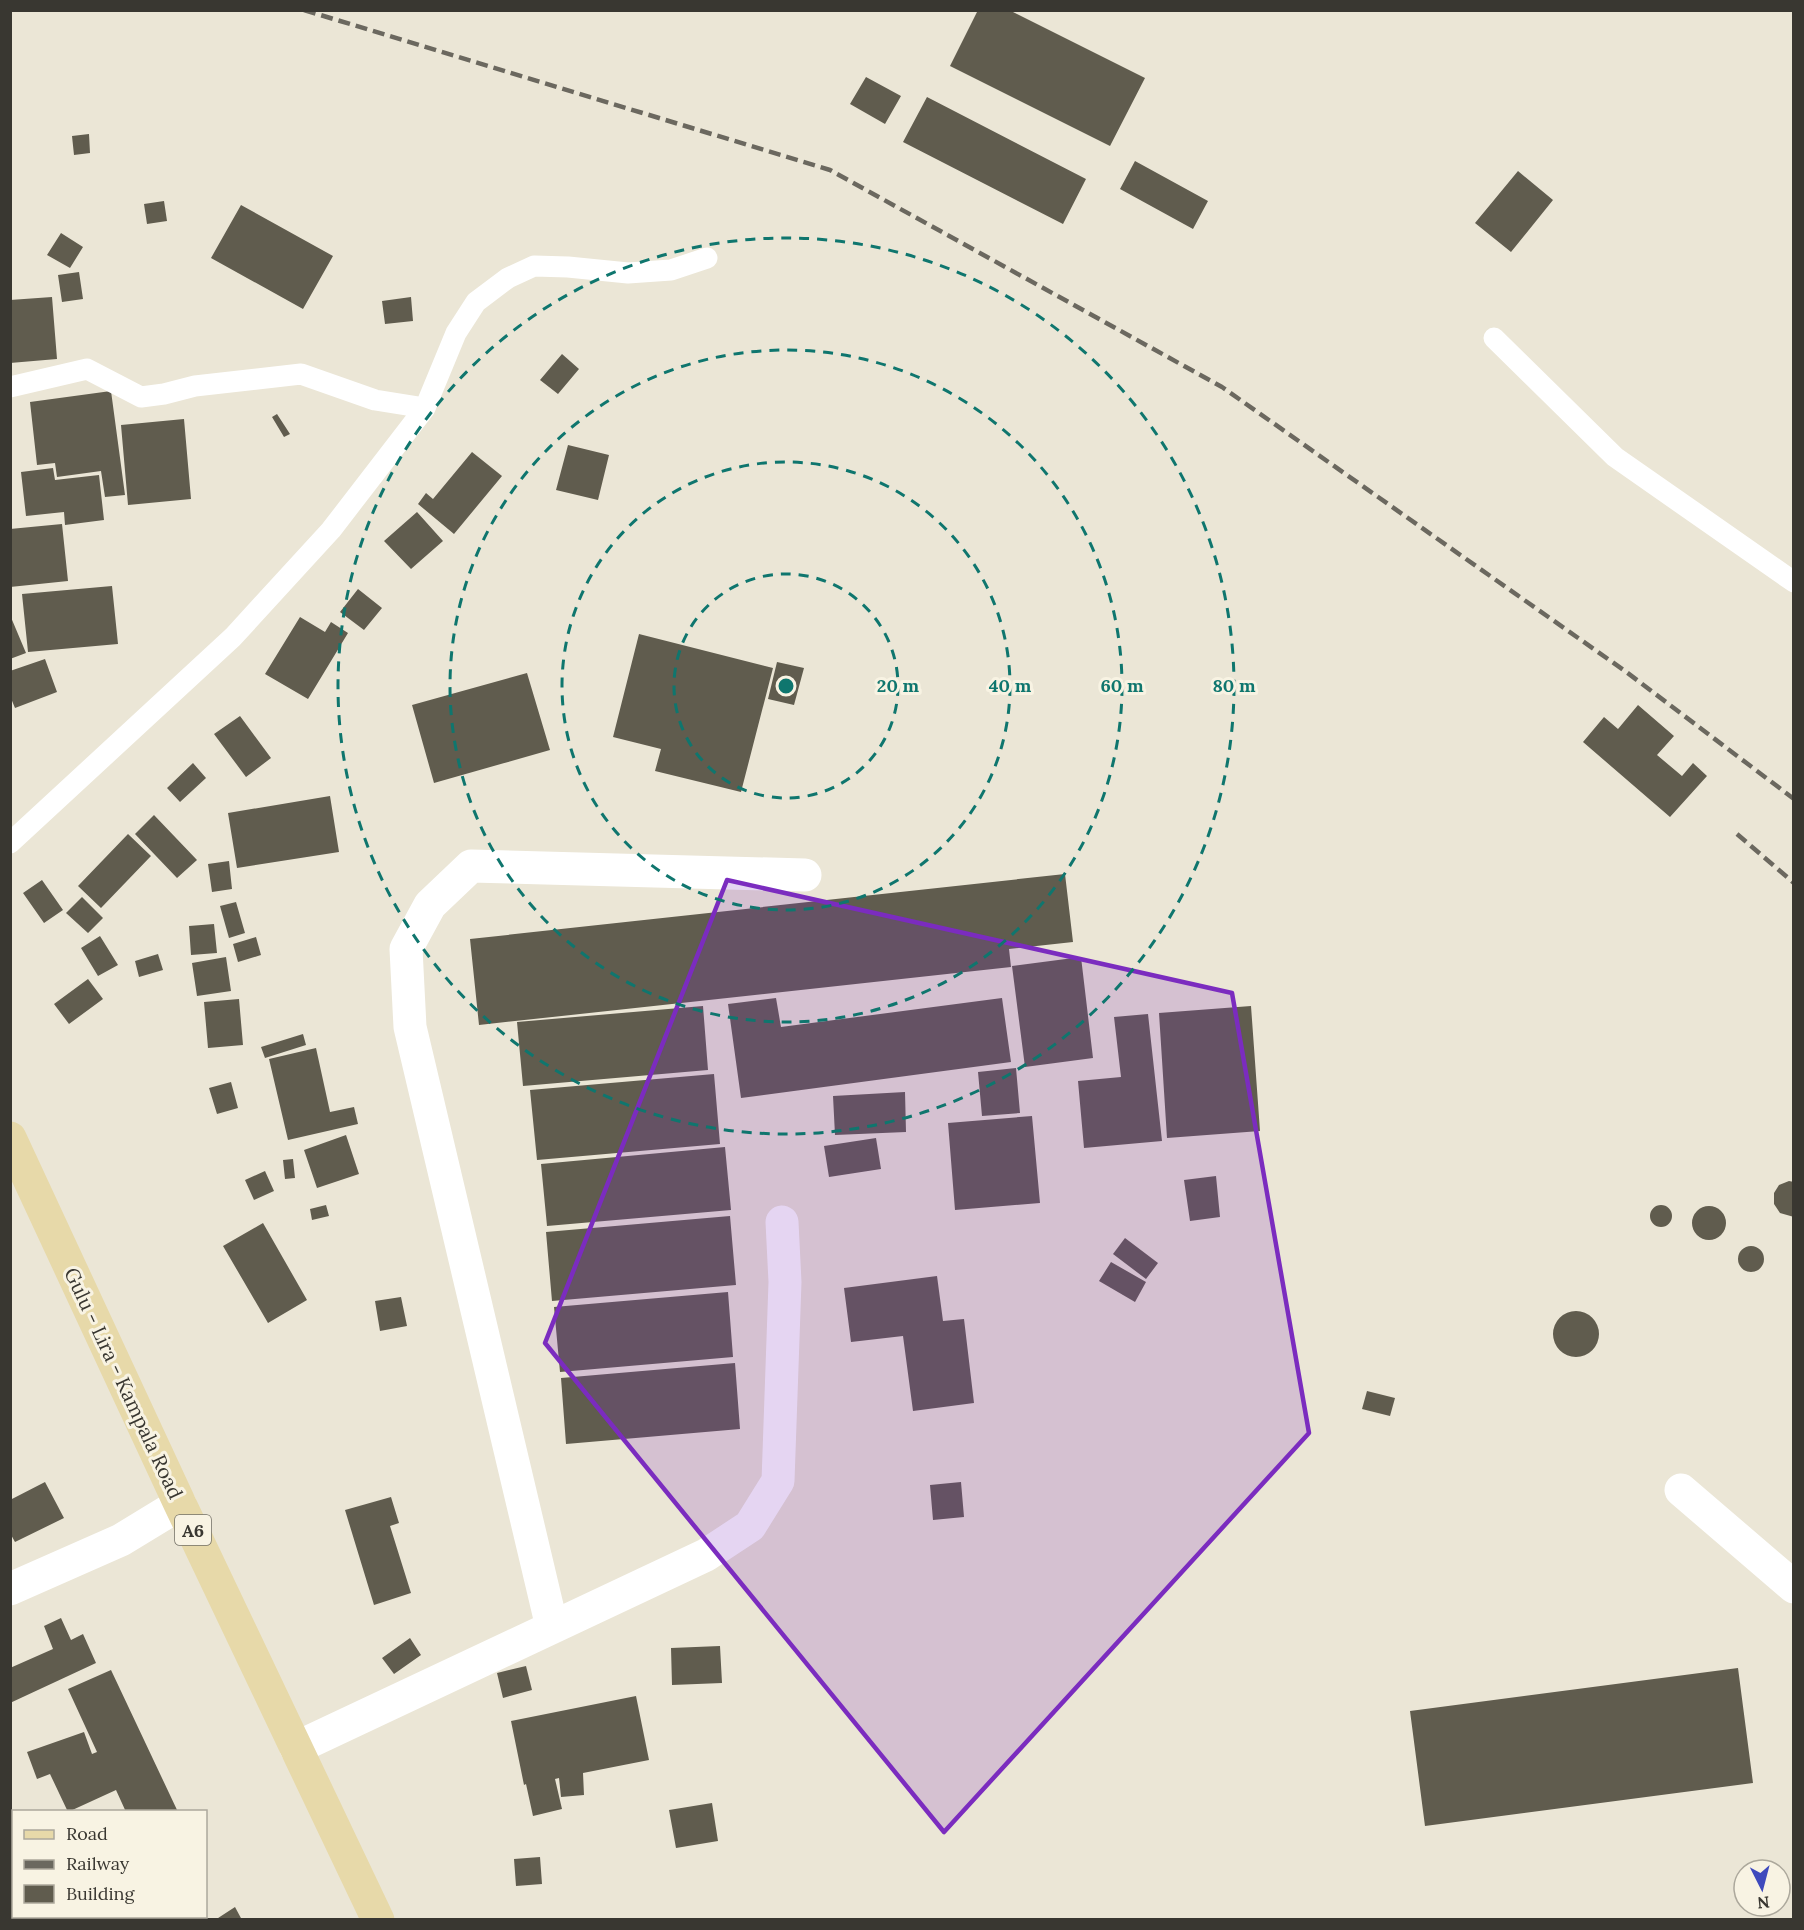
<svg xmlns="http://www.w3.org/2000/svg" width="1804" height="1930" viewBox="0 0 1804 1930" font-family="Lora,serif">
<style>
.building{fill:#605c4e}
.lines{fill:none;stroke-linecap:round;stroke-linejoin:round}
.service{stroke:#fff;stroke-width:21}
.minor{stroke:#fff;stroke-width:33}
.primary{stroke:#e7d9a9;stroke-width:33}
.rail{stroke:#6b685f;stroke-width:4.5;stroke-dasharray:12 6;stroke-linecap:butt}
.marked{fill:#7b2cbf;fill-opacity:0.2;stroke:#7b2cbf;stroke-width:4.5;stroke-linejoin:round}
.ring{fill:none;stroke:#0f766e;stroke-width:3;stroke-dasharray:10 8}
.labels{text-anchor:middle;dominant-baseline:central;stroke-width:6;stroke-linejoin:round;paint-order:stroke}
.shield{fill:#f8f3e3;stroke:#726f66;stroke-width:1.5}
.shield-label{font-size:18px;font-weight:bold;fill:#393731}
.street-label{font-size:20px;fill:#393731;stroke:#f8f3e3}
.centre{fill:#0f766e;stroke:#f8f3e3;stroke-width:3}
.ring-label{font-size:18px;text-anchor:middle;font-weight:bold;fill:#0f766e;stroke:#f8f3e3;stroke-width:6;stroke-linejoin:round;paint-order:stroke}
</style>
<rect width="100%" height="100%" fill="#ebe6d6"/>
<!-- building -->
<path class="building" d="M978,10H1009L1145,78L1110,146L950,66Z
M866,77L901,96L885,124L850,104Z
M927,97L1086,179L1063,224L903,142Z
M89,134L90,153L74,155L72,136Z
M1135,161L1208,201L1193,229L1120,189Z
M1518,171L1553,200L1511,252L1475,223Z
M164,201L167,221L147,224L144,204Z
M241,205L333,256L303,309L211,258Z
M61,233L83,247L70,268L47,255Z
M79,272L83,299L62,302L58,275Z
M52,297L57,359L10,363V300Z
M411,297L413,321L385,324L382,301Z
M562,354L579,369L558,394L540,380Z
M111,391L125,495L105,497L101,471L57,477L55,463L37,465L30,402Z
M277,414L290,434L284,437L272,417Z
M184,419L191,499L128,505L121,425Z
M568,445L609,455L598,500L556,490Z
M472,452L502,476L454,534L418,504L426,493L433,499Z
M53,468L55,480L99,475L104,520L65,525L64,512L26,516L21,472Z
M417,512L443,541L411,569L384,541Z
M62,524L68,581L10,587V529Z
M112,586L118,644L28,652L22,594Z
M358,589L382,608L364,630L340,612Z
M10,615L26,653L10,659Z
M300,617L325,632L331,622L348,633L308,699L265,674Z
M639,634L773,668L741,792L655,771L661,749L613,737Z
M45,659L57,692L15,708L10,696V671Z
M777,662L804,668L794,705L768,699Z
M527,673L550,750L434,783L412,705Z
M1638,705L1674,736L1657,755L1682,776L1693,763L1707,776L1670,817L1583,742L1604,717L1618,729Z
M240,716L271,758L246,777L214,734Z
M193,763L206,778L180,802L167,788Z
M330,796L339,852L237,868L228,813Z
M154,815L197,860L177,878L135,834Z
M128,834L151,856L101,908L78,886Z
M229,861L232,889L212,892L208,864Z
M1065,874L1073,942L1009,949L1011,967L479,1025L470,939Z
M42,880L63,910L44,923L23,893Z
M82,897L103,918L88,933L66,913Z
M236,902L245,933L229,938L220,906Z
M214,924L217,953L191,955L189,926Z
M100,936L118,965L98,976L81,948Z
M256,937L261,955L238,962L233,944Z
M158,954L163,970L139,977L135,961Z
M226,957L231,991L197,996L192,963Z
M1081,957L1093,1058L1025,1067L1012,966Z
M88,979L103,999L69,1024L54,1004Z
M776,998L781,1027L1002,998L1011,1062L741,1098L728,1004Z
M239,999L243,1045L208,1048L204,1002Z
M703,1006L708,1070L523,1086L517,1022Z
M1251,1006L1260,1131L1167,1138L1159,1013Z
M1148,1014L1162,1141L1084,1148L1078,1081L1121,1077L1114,1017Z
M303,1034L306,1045L265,1058L261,1047Z
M316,1048L330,1112L354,1107L358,1124L288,1140L269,1059Z
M1016,1068L1020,1113L982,1116L978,1072Z
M714,1074L720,1144L537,1160L530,1090Z
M231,1082L238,1108L217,1114L209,1088Z
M905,1092L906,1132L835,1135L833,1096Z
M1032,1116L1040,1203L955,1210L948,1123Z
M346,1135L359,1174L317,1188L304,1150Z
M876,1138L881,1169L829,1177L824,1146Z
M725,1147L731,1210L547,1226L541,1164Z
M293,1159L295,1178L285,1179L283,1160Z
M265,1171L274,1191L254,1200L245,1180Z
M1216,1176L1220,1217L1190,1221L1184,1180Z
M1789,1181L1794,1182V1217L1780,1213L1774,1204V1193L1779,1185Z
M326,1205L329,1216L312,1220L310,1209Z
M1650 1216a11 11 0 1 1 22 0a11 11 0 1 1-22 0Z
M1692 1223a17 17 0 1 1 34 0a17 17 0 1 1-34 0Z
M730,1216L736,1285L552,1301L546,1232Z
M263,1223L307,1300L268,1323L223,1246Z
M1125,1238L1158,1263L1146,1279L1113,1254Z
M1738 1259a13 13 0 1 1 26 0a13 13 0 1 1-26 0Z
M1111,1262L1146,1282L1135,1302L1099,1281Z
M937,1276L943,1321L964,1319L974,1403L913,1411L903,1336L851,1342L844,1288Z
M728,1292L733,1357L560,1372L554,1307Z
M401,1297L407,1326L380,1331L375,1301Z
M1553 1334a23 23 0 1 1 46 0a23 23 0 1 1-46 0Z
M735,1363L740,1429L566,1444L561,1378Z
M1367,1391L1395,1398L1390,1416L1362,1409Z
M45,1482L64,1518L15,1542L10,1533V1500Z
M961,1482L964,1517L933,1520L930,1485Z
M391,1497L399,1523L390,1526L411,1593L374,1605L345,1510Z
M61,1618L71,1640L83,1634L96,1663L10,1703V1668L53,1649L44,1626Z
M410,1638L421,1655L394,1674L382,1658Z
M720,1646L722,1683L672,1685L671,1648Z
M526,1666L532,1690L503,1698L497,1673Z
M1738,1668L1753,1783L1425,1826L1410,1711Z
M111,1670L178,1812H126L116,1790L68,1812L50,1774L37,1779L27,1752L84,1732L92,1754L97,1752L68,1689Z
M636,1696L649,1760L583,1773L584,1795L561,1797L559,1778L555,1779L562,1809L533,1816L526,1784L524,1785L511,1721Z
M712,1803L718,1841L676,1848L669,1810Z
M540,1857L542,1884L516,1886L514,1859Z
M10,1888L14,1893V1916H26L28,1920H10Z
M235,1907L242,1920H215Z"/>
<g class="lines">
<!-- service -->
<path class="service" d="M1494,338L1615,457L1794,582
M10,387L87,369L141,397L164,394L195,386L301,374L375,400L425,408
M10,843L233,637L331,530L425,408L456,333L476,302L508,278L534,266L568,267L628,273L671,270L707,258"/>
<!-- minor -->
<path class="minor" d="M1681,1490L1794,1587
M10,1589L121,1540L180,1504
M552,1627L410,1027L406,949L430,905L471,866L805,875
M296,1748L706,1555L750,1526L778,1481L785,1282L782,1222"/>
<!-- primary -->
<path class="primary" d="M10,1138L180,1504L378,1920"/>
<!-- rail -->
<path class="rail" d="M304,10L830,170L1222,387L1625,671L1794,799
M1737,834L1794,883"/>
</g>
<!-- marked area -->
<path class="marked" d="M727,880L1232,993L1309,1433L944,1832L545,1343Z"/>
<!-- distance rings -->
<g class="ring">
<circle cx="786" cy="686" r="112"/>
<circle cx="786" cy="686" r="224"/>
<circle cx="786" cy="686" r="336"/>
<circle cx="786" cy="686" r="448"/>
</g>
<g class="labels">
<!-- shield labels -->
<rect class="shield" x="175" y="1515" width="36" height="30" rx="4.5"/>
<g class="shield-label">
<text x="193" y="1530">A6</text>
</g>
<!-- street labels -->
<g class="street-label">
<text transform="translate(124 1383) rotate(65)">Gulu - Lira - Kampala Road</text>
</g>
</g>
<circle cx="786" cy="686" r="9" class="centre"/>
<g class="ring-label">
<text x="898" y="692">20 m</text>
<text x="1010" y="692">40 m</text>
<text x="1122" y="692">60 m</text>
<text x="1234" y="692">80 m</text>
</g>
<!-- border -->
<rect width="1804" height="1930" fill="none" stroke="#393731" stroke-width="24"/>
<!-- legend -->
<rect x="12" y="1810" width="195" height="108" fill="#f8f3e3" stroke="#aca89c" stroke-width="1.5"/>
<rect x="24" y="1830" width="30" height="9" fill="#e7d9a9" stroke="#aca89c" stroke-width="1.5"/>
<text x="66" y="1840" font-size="18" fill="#393731">Road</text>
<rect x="24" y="1860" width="30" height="9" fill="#6b685f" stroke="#aca89c" stroke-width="1.5"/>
<text x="66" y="1870" font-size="18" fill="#393731">Railway</text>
<rect x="24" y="1885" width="30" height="18" fill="#605c4e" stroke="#aca89c" stroke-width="1.5"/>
<text x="66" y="1900" font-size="18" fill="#393731">Building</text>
<!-- north arrow -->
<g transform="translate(1762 1888) rotate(174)"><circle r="28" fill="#f8f3e3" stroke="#aca89c" stroke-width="1.5"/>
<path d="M0-4.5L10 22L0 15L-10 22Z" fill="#3e49bd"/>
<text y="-9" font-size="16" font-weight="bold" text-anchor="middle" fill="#393731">N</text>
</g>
</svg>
